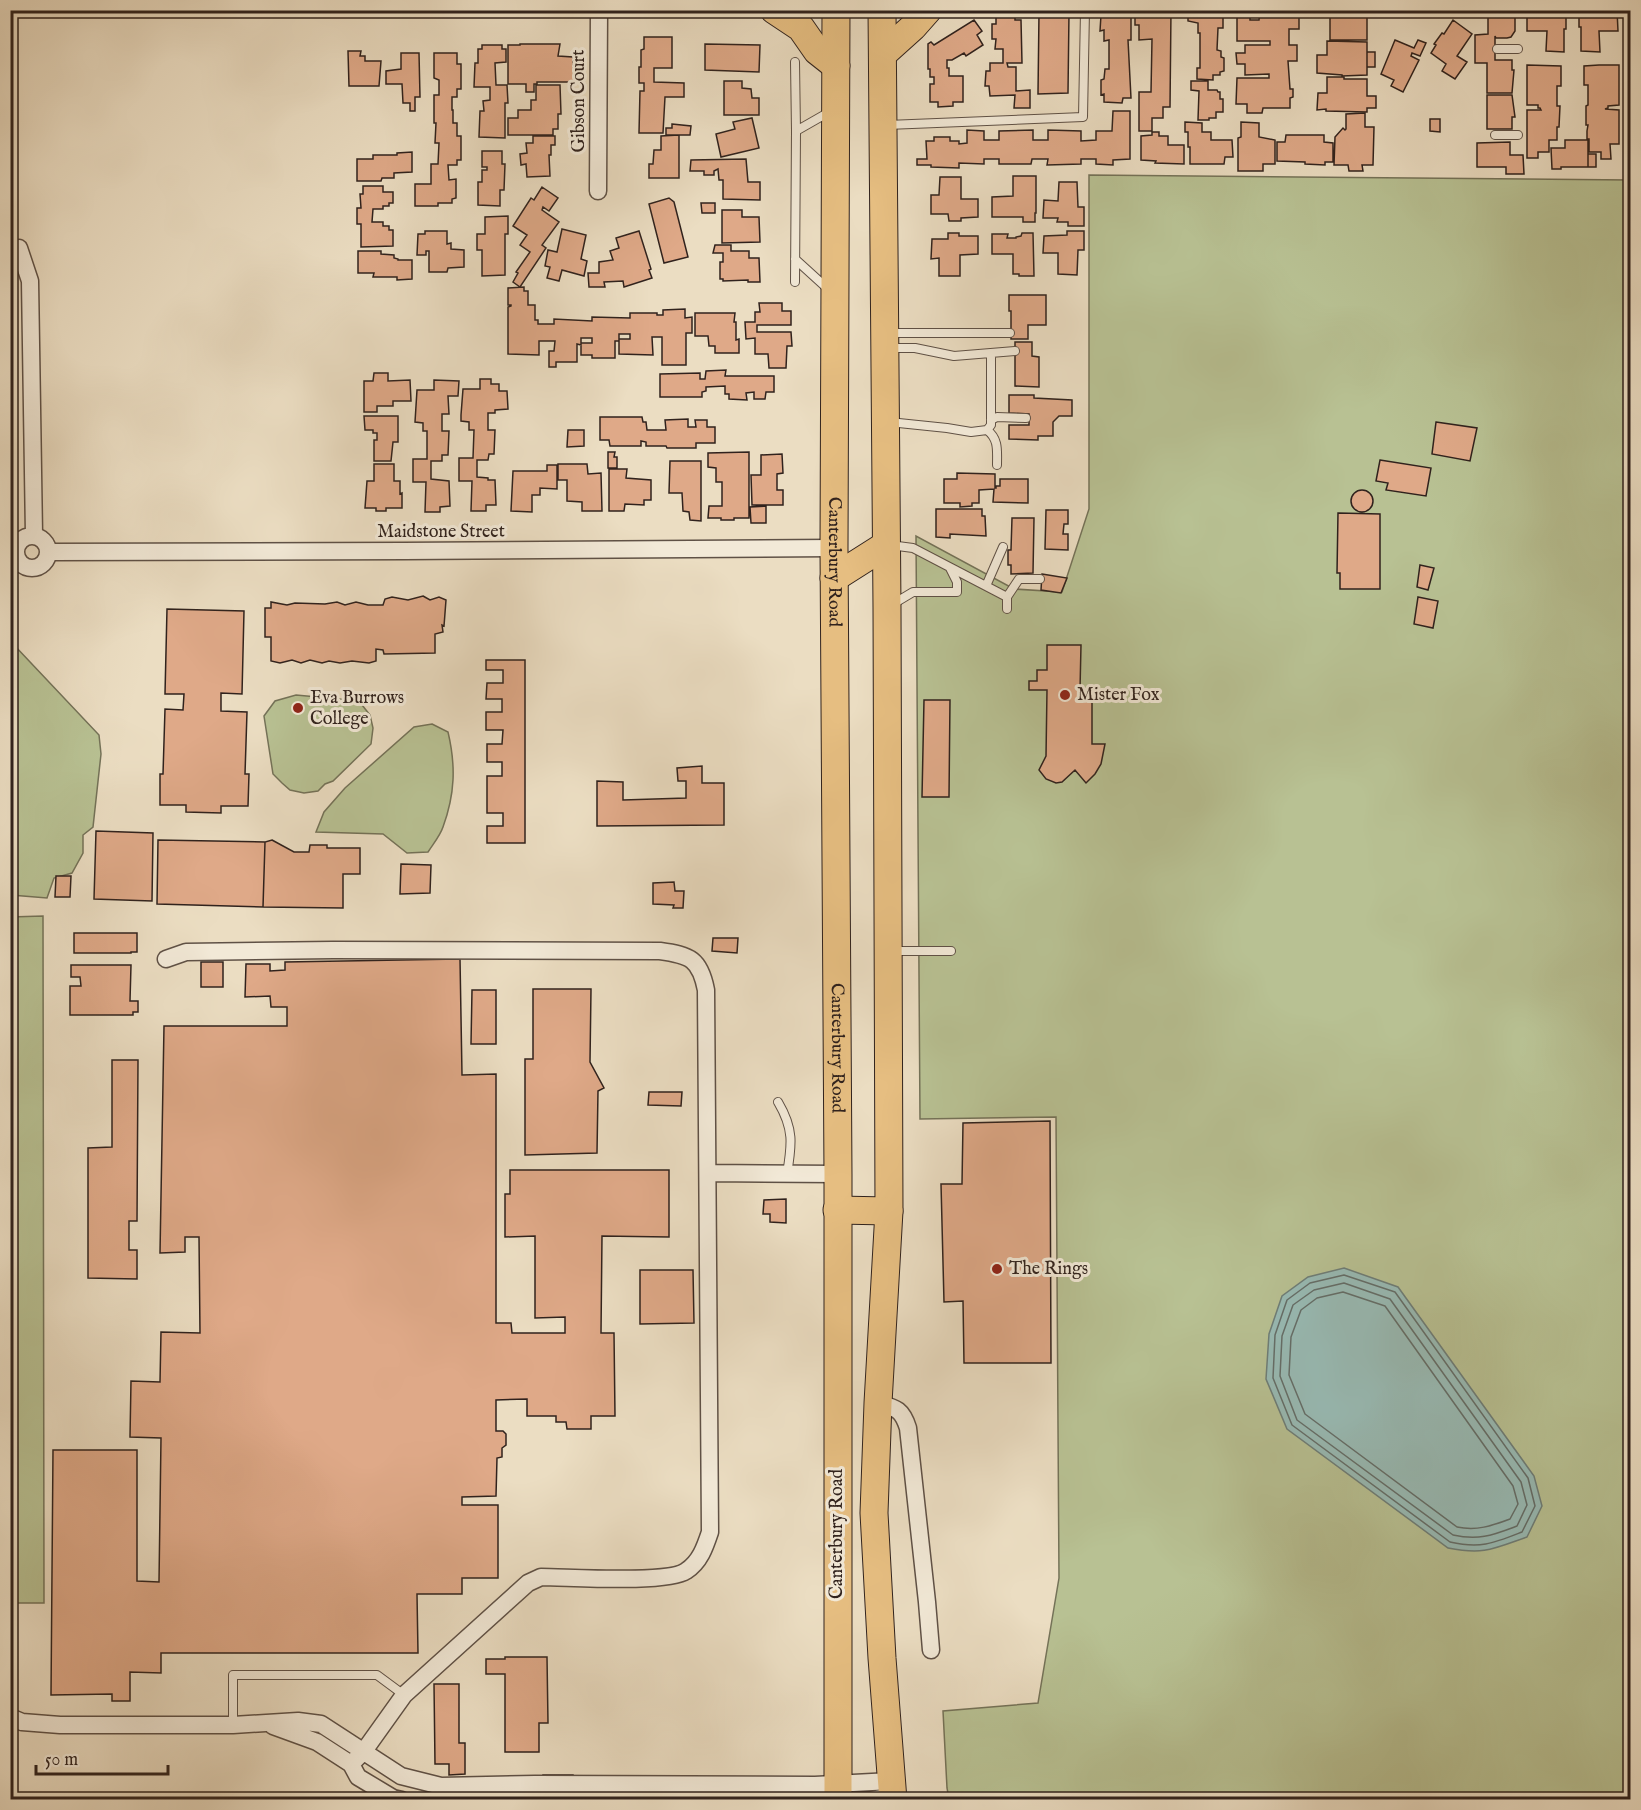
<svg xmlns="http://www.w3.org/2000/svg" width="1641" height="1810" viewBox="0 0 1641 1810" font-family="'IM FELL English',serif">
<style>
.green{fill:#b8c193;stroke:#747258;stroke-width:1.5}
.water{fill:#98bbb5;stroke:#6e7e78;stroke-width:1.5}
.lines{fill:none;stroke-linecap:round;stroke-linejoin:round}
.shore{stroke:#646e69;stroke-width:1.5}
.building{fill:#dfa988;stroke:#30221d;stroke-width:1.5}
.lane-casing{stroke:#5f5146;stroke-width:10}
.street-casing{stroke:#5f5146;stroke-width:19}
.primary-casing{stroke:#30221d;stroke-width:29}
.lane{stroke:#f2e9d7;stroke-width:8}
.street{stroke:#f2e9d7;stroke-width:16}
.primary{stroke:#e6be81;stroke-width:27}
.poi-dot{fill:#8f2418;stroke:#f2e9d7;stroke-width:2}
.labels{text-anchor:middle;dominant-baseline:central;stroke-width:6;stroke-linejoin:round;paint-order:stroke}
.street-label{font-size:18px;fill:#30221d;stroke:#f2e9d7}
.poi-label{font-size:18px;fill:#30221d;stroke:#f2e9d7;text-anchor:start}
</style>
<rect width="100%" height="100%" fill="#ebddc2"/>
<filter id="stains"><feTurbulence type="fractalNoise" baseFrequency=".00333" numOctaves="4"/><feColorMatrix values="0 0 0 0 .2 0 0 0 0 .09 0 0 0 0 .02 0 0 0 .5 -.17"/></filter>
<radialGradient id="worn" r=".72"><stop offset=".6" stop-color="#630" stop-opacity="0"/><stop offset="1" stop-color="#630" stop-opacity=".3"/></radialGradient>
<!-- green -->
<path class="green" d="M1089,175L1630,180V1799H949L947,1788L943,1711L1038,1703L1059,1578L1056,1117L920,1119L916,536L1014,589L1062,592L1089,509Z
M10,645H14L99,735L101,754L93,827L83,835V853L72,873L54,878L47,898L11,895Z
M296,695L349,700L362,705L370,715L373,728L371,744L333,781L325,784L318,791L304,793L290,790L282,783L273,774L264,716L275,701Z
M432,724L448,732C456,766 455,794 443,827C440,836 433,844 428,852L407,853L383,834L316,832L324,812L345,788L414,727Z
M43,916L44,1603H11L10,917Z"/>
<!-- water -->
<path class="water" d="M1344,1268L1398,1287L1534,1476L1542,1506L1527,1537C1493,1549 1484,1555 1448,1548L1287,1429L1266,1379L1269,1334L1282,1296L1308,1277Z"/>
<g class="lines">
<!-- shore -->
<path class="shore" d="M1344,1275L1395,1292L1528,1478L1535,1506L1522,1532C1494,1543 1481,1549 1450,1542L1292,1425L1273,1378L1275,1335L1287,1300L1310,1283Z
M1344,1283L1390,1299L1521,1482L1527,1505L1517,1526C1493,1535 1479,1541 1453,1535L1297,1420L1280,1376L1282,1336L1293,1305L1314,1290Z
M1343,1292L1385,1306L1513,1486L1518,1504L1510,1519C1491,1526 1477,1531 1457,1527L1305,1414L1289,1375L1291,1337L1301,1310L1317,1298Z"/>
</g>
<!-- building -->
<path class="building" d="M1104,10L1131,11V40H1128L1131,98H1123L1122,103L1104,102V94L1101,95V80L1104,79L1105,69H1109V40L1104,41V30L1100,31L1101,15H1104Z
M1135,10H1171L1170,107H1163V118H1152V131H1139V92H1151L1152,39L1139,40V25H1135Z
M1188,10H1215V13H1223V28H1218L1217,50L1221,51V57L1224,58V71L1220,72V75H1213V80L1197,79V68H1200V33H1198V23L1188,21Z
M1237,10H1250V20H1259L1260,10H1299V29H1289V45H1297V61H1288L1290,89H1293V97L1290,98V108H1263L1262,113H1247V104H1236L1237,78H1269V74L1245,75V64H1237L1236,53H1245V45H1270V41H1237Z
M1330,10H1367V40H1330Z
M1488,10H1512L1515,13V31L1511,37L1507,38H1496L1495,36V60H1512V70H1514L1512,93H1487V63H1475V35L1488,34Z
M1527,10H1564V17H1566V29H1564V52L1546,51L1547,31H1527Z
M1581,10H1617L1618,31H1599L1600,52L1581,51V27H1579V17H1581Z
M1039,13H1069L1068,93L1038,94Z
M1015,15V20H1021L1022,63H1007L1008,67H1016V91L1030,90V108H1014L1015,95L990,96L989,86H985L986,71H990V63H1003V49H995L996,39H992V24H996V16Z
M974,20L982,31L977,35L983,45L966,56L964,53L952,60H947V68H949V76H963V102H953V106L938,107V102H930V84H934V77H930V69H928V44L931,42L934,45Z
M1453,20L1472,34L1457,56L1467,62L1455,79L1442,71L1446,64L1431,53L1436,45L1434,44L1442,33L1444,34Z
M644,37H672V68H654V82L684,83V97H665L663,133H639L640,91H644V83H639V67H641V50L644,49Z
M1395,40L1414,48L1418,40L1426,43L1420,56L1412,53L1411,56L1419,60L1403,92L1391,86L1394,80L1381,74Z
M1327,41L1367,42V75L1342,76V75L1317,73V55H1327Z
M520,44H560L558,56L573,57L574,82H537V84H534V92H526V84H508V45H520Z
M705,44L760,45L759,72L705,70Z
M482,45H502V49H506V62L495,63L496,85H507L508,103H505V138L479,137L480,111H484L483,101L490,100V87H474L475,63H478V49H482Z
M348,51H361L360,56H365V61H381L379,86H349Z
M1367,52H1375V67H1367Z
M401,53H419L420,97H415V111H410V103H403L402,84H386V71L401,69Z
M434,53H457V64H461V89H457V97H452V110H453V123H457V136H461V160H457V165H448L449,180L456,179V198L452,199V203H438V206H415V184H431V164H438L439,143H435L436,123H434V95H439V80L434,78Z
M1527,65L1561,66V86H1557V106H1560L1559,127H1557V140H1549V152H1538V158H1527V110H1541L1540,108H1538V105H1527Z
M1599,65H1619V105L1608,106V108L1605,109L1619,110V144H1610L1611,159H1601V152H1589V139H1587V131L1588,125H1586V106L1588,105V85H1584V66Z
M1327,77H1344V79H1367V96H1376V108H1367V112L1326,111V109L1317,110L1318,93H1327Z
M724,81H742V88L751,89L752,98H759V115H724Z
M1191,81H1208V90H1217L1218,92H1220V99H1223V112H1216V118H1209V120H1198L1199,91L1191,90Z
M536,85H560L561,114H558V129H553V135H508V118H518V110H531V100H536Z
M1487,95H1512L1515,117H1512V129H1487Z
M1113,111H1130V159L1113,160V165L1096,164V159H1081V164L1047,165L1048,159H1032L1031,164H999V159H984V164L959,163V168L931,167V165H917V159H927L926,141H934V137H950V141H959V144L967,143V130L984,131V140H999V131L1033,130V140H1048V130L1081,131V141L1096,140V131H1112Z
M1365,113V127H1374L1373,165H1362L1363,171H1349L1348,165H1334L1335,137L1343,128L1345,130L1346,129V114Z
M752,118L759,148L721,157L716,134L735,129L733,122Z
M1430,119H1440V132L1430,131Z
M1185,122L1202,123V132H1211V140H1232L1233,157H1225L1224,164H1190V147H1188V132H1185Z
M1241,122L1259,123V137L1275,140V164H1263V171H1238V138L1241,137Z
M672,124L691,126L690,135H666V128H672Z
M1152,132H1159V136H1168V145H1184V164L1155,163L1156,161L1141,160V136L1152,135Z
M679,135V178H649V164H653L654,150H661V136Z
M1286,135H1324V142L1333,143V162H1325V165L1305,164V162L1277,161V142H1285Z
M533,136H555V145H551V155H549L550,176L527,177L526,164L521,165L520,154L527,153L526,143H533Z
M1565,140H1588V167H1561V169H1552L1551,148H1565Z
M1510,142V155H1523L1524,174H1506V167H1477V143Z
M482,151H502V164H505L504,190H500V206L478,205V182H482V170H487V167H482Z
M412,152V172L394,173V178H382L381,181H357V159H373V155H397V153Z
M1588,154H1596V167H1588Z
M746,159L748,182H760V200L723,199V180H719L718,169L714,171V175H704V171H690L691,160Z
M1013,176H1036V213H1035V222H1023V217H992V197L1013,196Z
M940,177H961V199H978V217L961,218V221H949L948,214H931V195H939Z
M1059,182H1077L1078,207H1084V226H1068V222H1057L1058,218H1043L1044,200L1058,201Z
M363,186H383V192H393V203H389V206H383V209H373L372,222H383V226H389V230H393V246L361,247V224H357V208H361L360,194H363Z
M542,187L558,198L549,211L543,207L542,210L559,222L542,245L546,248L520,287L513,282L518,273L516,272L530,252L520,245L527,235L513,226L531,198L534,200Z
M669,198L674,202L688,257L664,263L649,204Z
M701,203H715V213H702Z
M722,210H742V217H759L760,242L722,243Z
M508,216V234H505V275L482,276V250H477V234H485V217Z
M562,229L586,235L581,259L587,261L584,276L562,270L559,281L547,278L550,267L545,266L548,250L557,252Z
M425,231H447V244L451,243V249L464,250V267L448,268L447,272H429V251H426V255H417L418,234H425Z
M639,231L651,269L649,270L652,278L624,287L623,281L604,282L605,287H589L588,273H599V262L613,260L610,251L619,248L616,238Z
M1067,231H1084V250H1078L1077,275L1058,274V253H1043L1044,236L1067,235Z
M948,233H959V236H978V254L960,255V276H939V258L931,259L932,239H948Z
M1022,233H1033L1034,276H1019V274H1013V254H992V234H1008L1007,238H1016V237L1021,236Z
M715,245H731V251H749V258H759L760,282H748V280L723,281V279H720V262H723V253H713Z
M358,251H381V254L394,255V258L398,259V260H412V279L397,280V277H373L374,273H358Z
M524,287V291H528V305H535V320H538V324H554V319L592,321V317L630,318V313H657V315H663V310L685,309V318L692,317V333H686V365H662V337H652L653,355L619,354V339H630V334H619V341H615V358H592V355H581V343H592V338H581V345L577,344V362H556V367H549V351H554L555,341H539V355L508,354V307L511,306V305H508V288Z
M1009,295H1046V325H1028V339H1011V311H1009Z
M759,303H782V311H791V325H757V332H791L792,346H787L786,368H769L768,354H755V338L746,339L745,322H755V312H760Z
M695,313H735L734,322H736V340L739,339V353H715V346H709L708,336H695Z
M1015,342H1032V356L1039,357V387L1015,386Z
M726,370L725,376H774V392H766L765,399H754V392L746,393L747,400L729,399V394H725V386L706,387V391L702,392V397H660V374L700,373V379H705L706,371Z
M374,373H388V381L410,380L411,401H393V406H377V412H364V381H373Z
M480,379H491V384H499V391H507L508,409L495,410V413H488V430H495L494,454H489L488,460H477V477L488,478V480H495L496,505H486V511H471L472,481H459V458H473L474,430H469V422L461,421V415L463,389H480Z
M434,380L459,381L458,396H448L449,414H442V431H449L448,455H442V461H431V479L449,481L450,506L440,507V512H425L426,482H413V459H427V431H423V423L415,422L417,390H434Z
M1009,395H1034V398L1072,400V416H1059L1053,422V436H1038V440L1009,439V425H1029V414L1009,413Z
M364,416H398V442H393L391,461H374V440H377V433H373V430H365Z
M600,417H642L643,422H646L647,430H666L665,420L688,419V427H696L695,420H707V427H715V443H696V448H667L666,446H646V442L641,441V446H610L609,440H600Z
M1436,422L1477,428L1470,461L1432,454Z
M568,430H584V446L567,447Z
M608,452H615L614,457H617V468H608Z
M749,452V518H734V520H721V518H708L709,506H722V482H716V468L708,467V453Z
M782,454L783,473L777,474V490H783V505H752L751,475H761V455Z
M1380,460L1431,468L1426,496L1386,490L1388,483L1376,481Z
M670,461H701V521L690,520L689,512L683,511L682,493H669Z
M374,464H394V481H400V494L402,493V508H386V511H376V508H365L367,481H374Z
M558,464H587L588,474L601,473L602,511H582V502L567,501V480H558Z
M547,465H557V489L540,488V495H532V512L511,511L513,471H547Z
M609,469H627L626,478L651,480V500H644V505L625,504L624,511H609Z
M957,473L995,474V488H996V486H1000V479H1028V503L993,502L994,489L979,490V503H972V506L960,507V503H944V479H957Z
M1351 501a11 11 0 1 1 22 0a11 11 0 1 1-22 0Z
M766,506V523H751L750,507Z
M936,509H982V516H985L986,536L950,534V538L936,537Z
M1046,510H1068V524H1064L1063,534H1068V550L1045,549Z
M1338,513L1380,514V589H1340V573H1337Z
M1012,518H1034L1033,573L1011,574V565H1008V550H1011Z
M1420,565L1434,568L1428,590L1417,587Z
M1042,574L1067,578L1061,593L1041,590Z
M423,596L430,600L439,597L446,600L444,626L442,625L443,632L435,634V653L384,654L383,650L376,649V661L369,663L352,661L340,663L329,661L322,663L310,660L301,663L292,660L280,663L271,661V637H265V608H271V602L287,605L295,603L325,604L337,602L345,605L356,602L368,605H383L385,599L392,597L408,600Z
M1418,597L1438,601L1433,628L1414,624Z
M167,609L244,611L242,694L221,693V711L247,712L245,774H249L248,806H221V813L186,812V805H160V774H163L165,709L183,710L184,694H165Z
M1047,645H1081L1080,690H1083V700H1092V744H1105L1101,764L1095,774L1086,783L1075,770L1062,782L1056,783L1046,779L1039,770L1046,756L1047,690H1029V681H1037V670H1047Z
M486,660H525V843H487V826H503V813H487V776H502V762H487V744H502L503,730H486V712H502V699H486L487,683H503V670H486Z
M924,700H950L949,797H922Z
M702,766V783H724V825L597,826V781L623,782V800L686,798V781H678L677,768Z
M96,831L153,833L152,901L94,899Z
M158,840L265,842L263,907L157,904Z
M272,840L294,852H309L310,845H327V848H360V874H343V908L263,907L265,842Z
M401,864L431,865L430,893L400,894Z
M56,876H71L70,897H55Z
M674,882L675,891H684L683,908H673L674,905L653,904V883Z
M74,933H137V952H131V953H74Z
M713,938H738L737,953L712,951Z
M460,959L462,1075L496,1074V1323H511L512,1333H565V1317L535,1318V1236L505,1237V1194H510V1170H669V1237L602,1236L601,1333H614L615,1416H591V1429H567L566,1422H556V1416H527V1399L496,1400V1431H503L506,1434V1445L502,1448V1457L497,1458L496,1496L462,1497V1505H498V1578H462V1594H417L418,1653H161V1673L130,1672V1701H112V1694L51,1695L53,1450H137V1581L159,1582L161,1438L130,1437L131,1381L160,1382L161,1332L200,1333L199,1237H185V1252L160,1253L164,1026H287V1007H271L270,996L245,997L246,964H270V971L285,970V962Z
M201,962H223V987H201Z
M71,965H131L130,1001H138V1012H133V1015H70V986H81L80,977H71Z
M533,989H591L590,1062L604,1088L598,1091L597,1153L525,1155V1059H533Z
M472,990H496V1044H471Z
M112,1060H138L137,1221H129V1250H137V1279L88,1278V1148L112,1147Z
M649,1092H682L681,1106L648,1105Z
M1050,1121L1051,1363H964L963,1301L944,1302L941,1184H962L963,1123Z
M786,1199V1223L770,1222V1214H763L764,1200Z
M640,1270H693L694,1323L640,1324Z
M505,1657H547L548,1723H539V1752H505V1674H486V1659H505Z
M434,1684H459V1743H465V1774L449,1775V1764H435Z
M543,1775H573V1800H543Z"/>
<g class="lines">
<!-- lane casing -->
<g class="lane-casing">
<path id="lane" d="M1629,48H1630
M1497,49H1518
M795,62L796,131
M887,125L1083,117L1085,10
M1629,133H1630
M1495,135H1518
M795,259L828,289
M795,282L796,131L831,111
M888,333H1010
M888,348H915L954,356L1015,351
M991,420L997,417L1026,418
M889,422L947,428L971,432L987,430L991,425V353
M987,430C999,439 997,451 997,465
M890,545L913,548L1007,597V609
M986,586L1003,547
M1007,597L1019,579H1040
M893,604L913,592H957V582L950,568
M891,951H951
M778,1102C794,1129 792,1144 787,1174
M233,1725V1675H377L404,1695"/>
</g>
<!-- street casing -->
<g class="street-casing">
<path id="street" d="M598,191L599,10
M19,248L30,281L34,535
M16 552a16 16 0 1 1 32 0a16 16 0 1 1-32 0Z
M49,552L404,551L834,548
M166,959L186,952L333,950L660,951C690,955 700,959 706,990L710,1532C705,1547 700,1562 686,1571C667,1584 569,1577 541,1577L528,1583L404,1695L364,1751L351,1764
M708,1173L838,1174
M878,1403C896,1408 902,1409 908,1428L927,1602L931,1650
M10,1717L22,1722L60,1725H233L298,1721L321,1724L401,1776L441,1786L535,1784L815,1785L891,1781
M273,1726L317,1742L351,1764L358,1777L393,1798L402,1800
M870,1800L892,1796"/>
</g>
<!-- primary casing -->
<g class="primary-casing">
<g id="primary">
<path d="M774,10L801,28L817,51L836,66"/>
<path id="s1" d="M836,10L834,548L838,1174V1800"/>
<path d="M882,10L887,607L889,1211L878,1403L874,1513L882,1658L893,1800"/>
<path d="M883,54L913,27L928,10"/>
<path d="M834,578L886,545"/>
<path d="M837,1210L889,1211"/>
</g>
</g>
<!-- lane -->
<use href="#lane" class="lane"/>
<!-- street -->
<use href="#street" class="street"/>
<!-- primary -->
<use href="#primary" class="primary"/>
</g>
<!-- markers -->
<g class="poi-dot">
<circle cx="1065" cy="695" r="6"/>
<circle cx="298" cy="708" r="6"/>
<circle cx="997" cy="1269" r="6"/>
</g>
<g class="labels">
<!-- street labels -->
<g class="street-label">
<text transform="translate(579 101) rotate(-90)">Gibson Court</text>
<text x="441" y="532">Maidstone Street</text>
<text stroke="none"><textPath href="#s1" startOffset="552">Canterbury Road</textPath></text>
<text stroke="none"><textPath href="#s1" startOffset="1038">Canterbury Road</textPath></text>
<text transform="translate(837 1534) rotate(-90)">Canterbury Road</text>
</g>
<!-- poi labels -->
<g class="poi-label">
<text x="1077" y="695">Mister Fox</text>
<text x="310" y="698">Eva Burrows<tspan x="310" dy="21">College</tspan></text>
<text x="1009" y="1269">The Rings</text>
</g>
</g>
<!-- margin -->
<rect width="1641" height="1810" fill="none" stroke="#ebddc2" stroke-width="36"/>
<rect x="12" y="12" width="1617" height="1786" fill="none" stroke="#30221d" stroke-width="3"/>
<rect x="18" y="18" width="1605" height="1774" fill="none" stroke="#30221d" stroke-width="1.5"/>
<!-- scale -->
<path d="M36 1765v9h132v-9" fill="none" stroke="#30221d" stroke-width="3"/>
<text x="45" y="1765" font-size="18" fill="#30221d" stroke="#f2e9d7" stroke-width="4.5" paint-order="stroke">50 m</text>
<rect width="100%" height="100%" filter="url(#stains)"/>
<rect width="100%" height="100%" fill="url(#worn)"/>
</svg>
